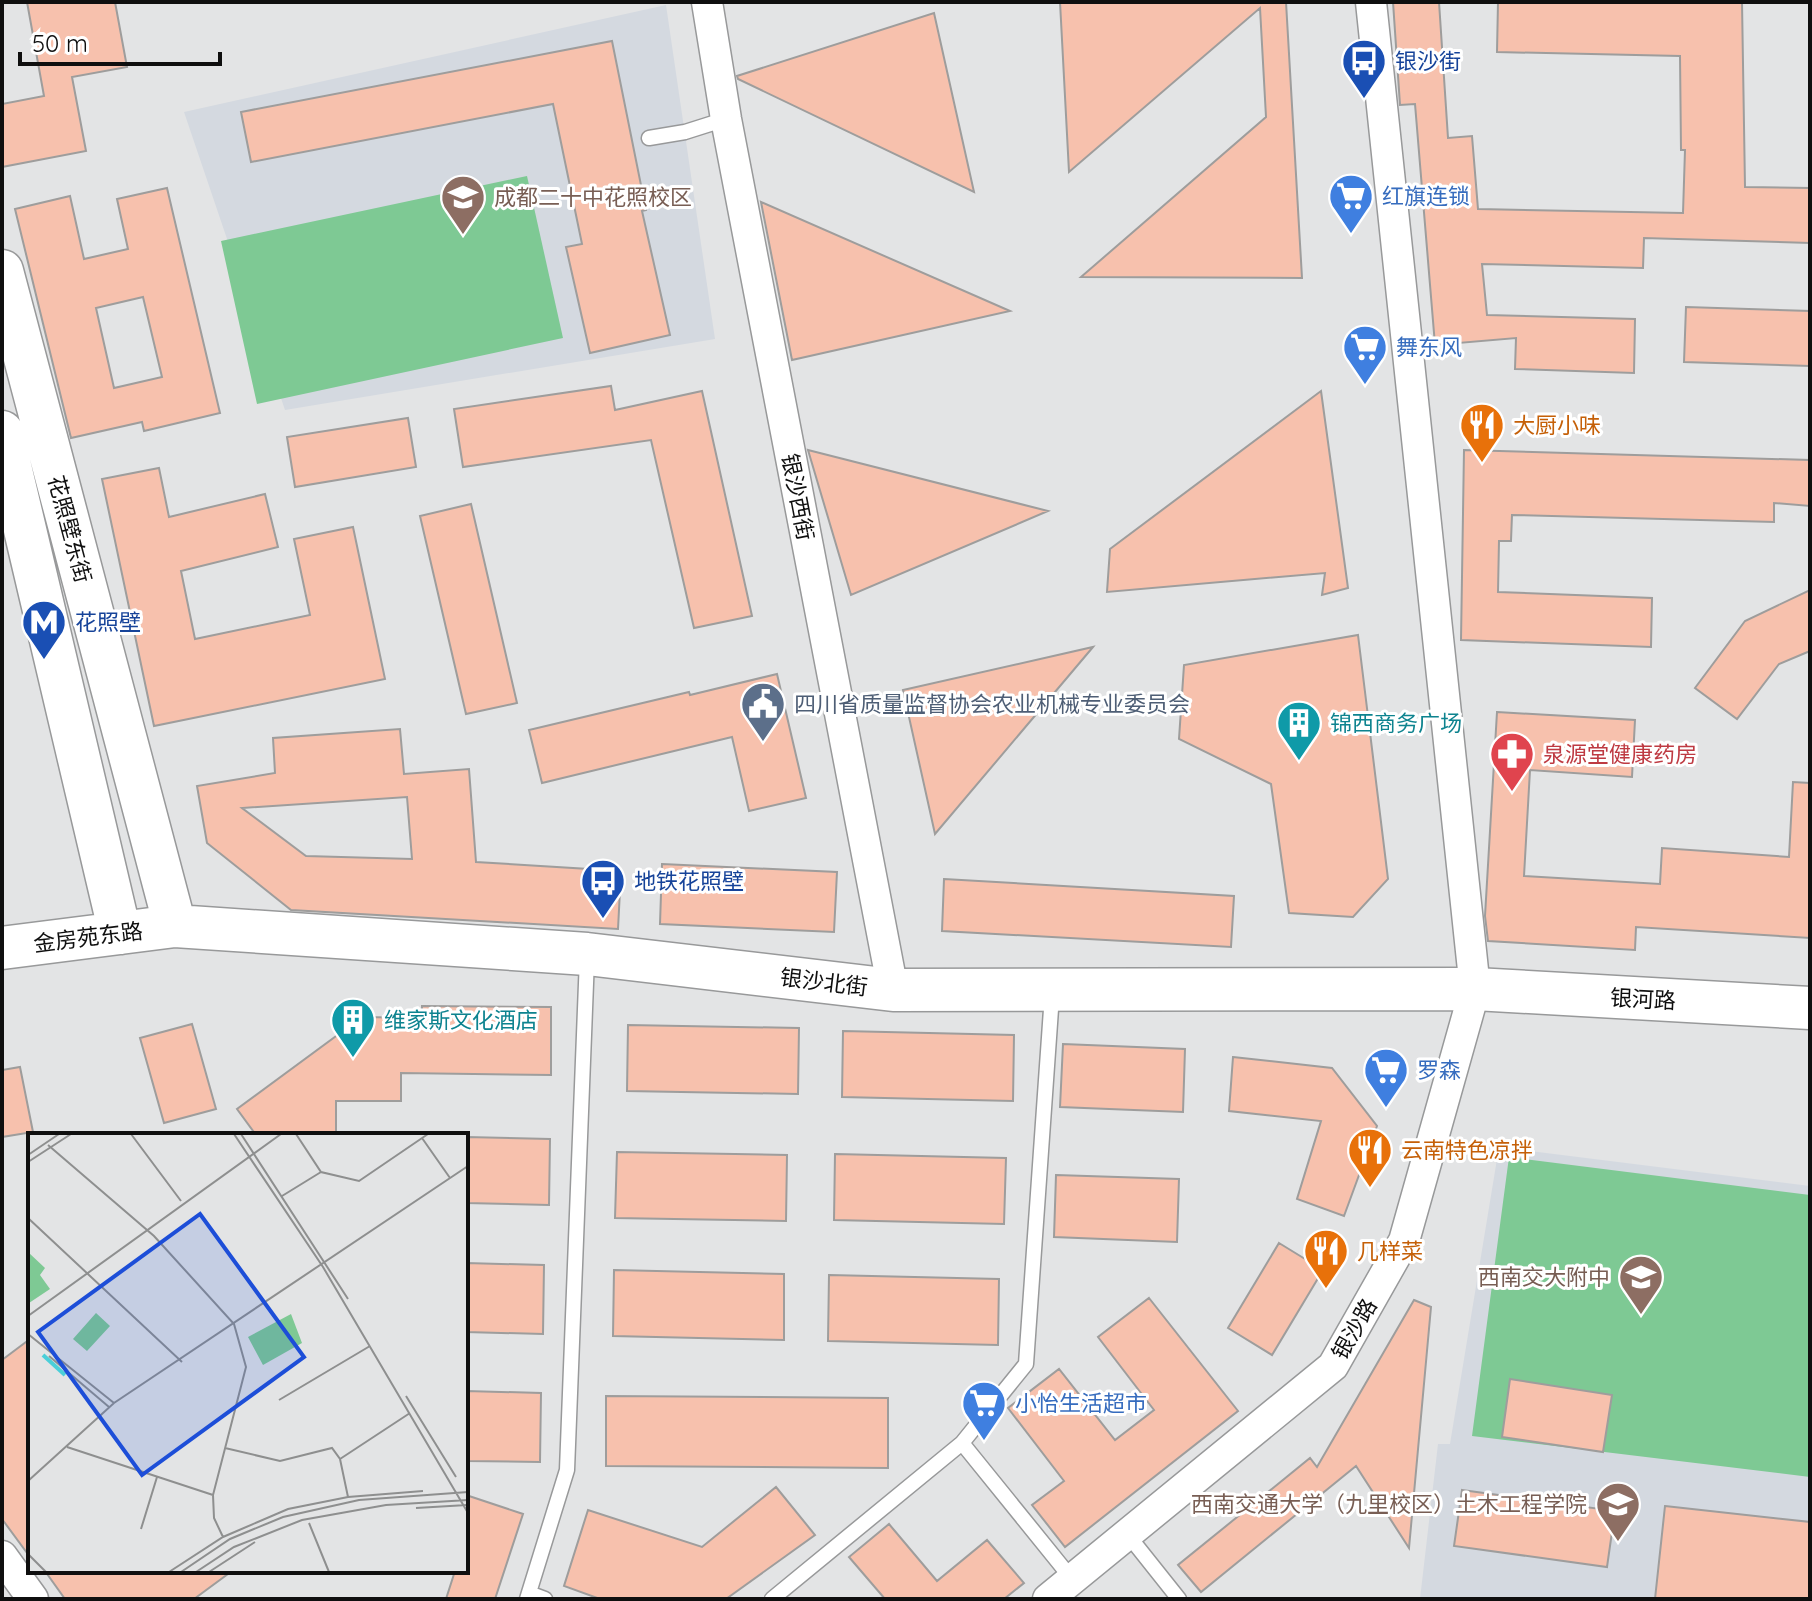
<svg xmlns="http://www.w3.org/2000/svg" width="1812" height="1601" viewBox="0 0 1812 1601" font-family="Quicksand,'Noto Sans SC',sans-serif">
<style>
.built{fill:#d4d9e0}
.green{fill:#7ec994}
.building{fill:#f7c1ad;stroke:#9e9d9c;stroke-width:2;fill-rule:evenodd}
.lines{fill:none;stroke-linecap:round;stroke-linejoin:round}
.lane-casing{stroke:#98999a;stroke-width:17}
.street-casing{stroke:#98999a;stroke-width:33}
.secondary-casing{stroke:#98999a;stroke-width:45}
.lane{stroke:#fff;stroke-width:14}
.street{stroke:#fff;stroke-width:30}
.secondary{stroke:#fff;stroke-width:42}
.labels{text-anchor:middle;dominant-baseline:central;stroke-width:6;stroke-linejoin:round;paint-order:stroke}
.transit-label{font-size:22px;fill:#164399;stroke:#fff;text-anchor:start}
.shop-label{font-size:22px;fill:#366cbe;stroke:#fff;text-anchor:start}
.education-label{font-size:22px;fill:#785e54;stroke:#fff;text-anchor:end}
.food-label{font-size:22px;fill:#c56008;stroke:#fff;text-anchor:start}
.street-label{font-size:22px;fill:#0f0f0f;stroke:#fff}
.service-label{font-size:22px;fill:#4e5e75;stroke:#fff;text-anchor:start}
.culture-label{font-size:22px;fill:#0d838f;stroke:#fff;text-anchor:start}
.health-label{font-size:22px;fill:#be3a42;stroke:#fff;text-anchor:start}
.inset-river{fill:none;stroke:#4bcfd9;stroke-width:4}
.inset-road{fill:none;stroke:#8e8f8f;stroke-width:2}
.view{fill:#1d4ed8;fill-opacity:0.15;stroke:#1d4ed8;stroke-width:4}
.inset-edge{fill:none;stroke:#0f0f0f;stroke-width:4}
</style>
<rect width="100%" height="100%" fill="#e3e4e5"/>
<!-- built -->
<path class="built" d="M666,5L715,339L285,410L184,112Z
M1499,1147L1810,1186V1599H1420L1438,1444H1450Z"/>
<!-- green -->
<path class="green" d="M527,176L563,338L257,404L221,241Z
M1509,1157L1810,1195V1477L1472,1436Z"/>
<!-- building -->
<path class="building" d="M27,2H115L127,67L72,77L86,151L2,167V104L44,96Z
M1060,2H1286L1302,278L1081,277L1266,117L1260,8L1069,172Z
M1393,2H1439L1448,138L1472,136L1478,209L1683,213L1685,150H1681L1680,56L1497,52L1498,2H1742L1745,187L1810,188V243L1644,238L1643,268L1482,264L1487,315L1635,319L1634,373L1515,369L1516,338L1435,345L1415,104L1400,105Z
M934,13L974,192L738,79L737,76Z
M612,41L646,210L642,211L670,335L590,353L566,247L582,244L553,104L251,162L241,112Z
M167,188L220,413L144,431L142,422L71,438L15,209L70,196L84,259L128,249L117,199ZM143,297L162,377L114,388L96,308Z
M761,202L1010,311L792,360Z
M1686,307L1810,311V366L1684,362Z
M611,386L615,410L702,391L752,616L694,628L651,440L463,467L454,409Z
M1321,391L1348,588L1322,595L1325,573L1107,592L1110,549Z
M408,418L416,467L295,487L287,437Z
M808,450L1048,511L851,595Z
M1464,450L1810,460V506L1774,503V522L1512,515L1511,541H1499L1498,592L1652,598L1651,647L1461,640Z
M159,468L169,517L265,494L278,547L181,571L195,639L310,615L294,539L353,527L385,679L154,726L102,479Z
M471,504L517,703L466,714L420,516Z
M1810,590V651L1779,664L1737,719L1695,688L1745,621Z
M1358,635L1388,879L1353,917L1289,913L1271,784L1179,739L1184,665Z
M1093,647L935,834L903,690Z
M777,674L806,798L749,811L732,737L542,783L529,730L689,692L690,695Z
M1497,712L1635,720L1632,777L1530,770L1524,876L1660,884L1662,848L1789,857L1793,782L1810,783V938L1636,927L1635,950L1488,941L1485,916Z
M400,729L404,774L469,769L476,862L621,871L618,929L291,910L207,843L197,786L275,773L273,738ZM407,797L412,859L306,856L242,808Z
M662,864L837,872L834,932L660,924Z
M944,879L1234,896L1231,947L942,931Z
M422,1006L551,1007V1075L401,1073V1101H336V1135H256L237,1109L362,1017L422,1018Z
M192,1024L216,1109L164,1123L140,1038Z
M628,1025L799,1028L798,1094L627,1091Z
M843,1031L1014,1035L1013,1101L842,1097Z
M1063,1044L1185,1049L1183,1112L1060,1107Z
M1233,1057L1332,1068L1377,1126L1344,1216L1297,1199L1321,1121L1229,1111Z
M20,1067L33,1132L2,1137V1070Z
M466,1137L550,1139L549,1205L466,1203Z
M617,1152L787,1155L786,1221L615,1218Z
M835,1154L1006,1158L1004,1224L834,1220Z
M1056,1175L1179,1179L1177,1242L1054,1237Z
M1279,1243L1323,1270L1272,1355L1228,1328Z
M466,1263L544,1265L543,1334L466,1332Z
M614,1270L784,1274V1340L613,1336Z
M829,1275L999,1279L998,1345L828,1341Z
M1149,1298L1238,1411L1065,1547L1032,1505L1064,1481L1008,1408L1059,1369L1115,1440L1154,1410L1098,1337Z
M1414,1300L1431,1307L1409,1548L1356,1466L1201,1592L1178,1565L1310,1458L1317,1467Z
M30,1339V1557L2,1519V1360Z
M1510,1379L1612,1395L1603,1452L1502,1437Z
M466,1391L541,1393L540,1462L466,1461Z
M606,1396L888,1398V1468L606,1466Z
M776,1487L815,1535L726,1599H600L564,1586L588,1510L702,1547Z
M1462,1490L1615,1511L1607,1567L1454,1546Z
M466,1495L523,1514L495,1599H446L455,1571H466Z
M1665,1506L1810,1522V1599H1655Z
M889,1524L937,1581L987,1540L1024,1583L1004,1599H885L849,1557Z
M45,1571H232L194,1599H65Z"/>
<g class="lines">
<!-- lane casing -->
<g class="lane-casing">
<path id="lane" d="M649,138L685,132L726,119
M962,1443L1026,1364L1052,995
M1128,1535L1179,1599
M529,1593L545,1599
M527,1599L567,1470L587,958
M772,1599L962,1443L1072,1579"/>
</g>
<!-- street casing -->
<g class="street-casing">
<path id="street" d="M707,2L726,119L893,990
M2,1556L33,1599
M1048,1599L1333,1366L1404,1241L1475,989L1371,2"/>
</g>
<!-- secondary casing -->
<g class="secondary-casing">
<path id="secondary" d="M2,271L175,926
M2,432L120,933
M2,948L175,926L587,954L893,990L1475,989L1810,1008"/>
</g>
<!-- lane -->
<use href="#lane" class="lane"/>
<!-- street -->
<use href="#street" class="street"/>
<!-- secondary -->
<use href="#secondary" class="secondary"/>
</g>
<!-- icons -->
<defs>
<g id="bus-pin" transform="scale(2.3)"><path d="M0 17L-7.5 6A9.5 9.5 0 1 1 7.5 6Z" fill="#1a4fb4" stroke="#fff"/><path d="M-5-6H5V4H4V6H2V4H-2V6H-4V4H-5ZM-3.5-4V0h7V-4ZM-3.5 1.2v1.5H-2V1.2ZM2 1.2v1.5H3.5V1.2Z" fill="#fff"/></g>
<g id="supermarket-pin" transform="scale(2.3)"><path d="M0 17L-7.5 6A9.5 9.5 0 1 1 7.5 6Z" fill="#3f7fe0" stroke="#fff"/><path d="M-6-5.5h2.5l.6 2H6L4.5 2H-2.5L-4.4-4H-6ZM-1.5 3.2a1.3 1.3 0 1 0 .1 0ZM3 3.2a1.3 1.3 0 1 0 .1 0Z" fill="#fff"/></g>
<g id="school-pin" transform="scale(2.3)"><path d="M0 17L-7.5 6A9.5 9.5 0 1 1 7.5 6Z" fill="#8d6e63" stroke="#fff"/><path d="M0-5L7-2L0 1L-7-2ZM-4 1L0 2.5L4 1V4Q0 6-4 4Z" fill="#fff"/></g>
<g id="restaurant-pin" transform="scale(2.3)"><path d="M0 17L-7.5 6A9.5 9.5 0 1 1 7.5 6Z" fill="#e8710a" stroke="#fff"/><path d="M-5-6h1v4h1v-4h1v4h1v-4h1v5L-1.5 .5V6h-2V.5L-5-1ZM5-6V6H3V1.5H1.5Q1.5-4 5-6Z" fill="#fff"/></g>
<g id="metro-pin" transform="scale(2.3)"><path d="M0 17L-7.5 6A9.5 9.5 0 1 1 7.5 6Z" fill="#1a4fb4" stroke="#fff"/><path d="M-5.5 5V-5H-3L0 0L3-5H5.5V5H3V-.5L0 4L-3-.5V5Z" fill="#fff"/></g>
<g id="civic-pin" transform="scale(2.3)"><path d="M0 17L-7.5 6A9.5 9.5 0 1 1 7.5 6Z" fill="#5c6f8a" stroke="#fff"/><path d="M-.6-6.5H3V-4.5H.6V-3L4-1V1h2V6H-6V1h2V-1L-.6-3ZM-1.2 2.5V6h2.4V2.5Z" fill="#fff"/></g>
<g id="building-pin" transform="scale(2.3)"><path d="M0 17L-7.5 6A9.5 9.5 0 1 1 7.5 6Z" fill="#0f9aa8" stroke="#fff"/><path d="M-4-6H4V6H1V3H-1V6H-4ZM-2.5-4.3h1.7v1.8h-1.7ZM.8-4.3h1.7v1.8H.8ZM-2.5-1h1.7V.8h-1.7ZM.8-1h1.7V.8H.8Z" fill="#fff"/></g>
<g id="pharmacy-pin" transform="scale(2.3)"><path d="M0 17L-7.5 6A9.5 9.5 0 1 1 7.5 6Z" fill="#e0444e" stroke="#fff"/><path d="M-2-6h4v4h4v4h-4v4h-4v-4h-4v-4h4Z" fill="#fff"/></g>
<g id="university-pin" transform="scale(2.3)"><path d="M0 17L-7.5 6A9.5 9.5 0 1 1 7.5 6Z" fill="#8d6e63" stroke="#fff"/><path d="M0-5L7-2L0 1L-7-2ZM-4 1L0 2.5L4 1V4Q0 6-4 4Z" fill="#fff"/></g>
</defs>
<g fill-rule="evenodd">
<use href="#bus-pin" x="1364" y="61"/>
<use href="#supermarket-pin" x="1351" y="196"/>
<use href="#school-pin" x="463" y="197"/>
<use href="#supermarket-pin" x="1365" y="347"/>
<use href="#restaurant-pin" x="1482" y="425"/>
<use href="#metro-pin" x="44" y="622"/>
<use href="#civic-pin" x="763" y="704"/>
<use href="#building-pin" x="1299" y="723"/>
<use href="#pharmacy-pin" x="1512" y="754"/>
<use href="#bus-pin" x="603" y="881"/>
<use href="#building-pin" x="353" y="1020"/>
<use href="#supermarket-pin" x="1386" y="1070"/>
<use href="#restaurant-pin" x="1370" y="1150"/>
<use href="#restaurant-pin" x="1326" y="1251"/>
<use href="#school-pin" x="1641" y="1277"/>
<use href="#supermarket-pin" x="984" y="1403"/>
<use href="#university-pin" x="1618" y="1504"/>
</g>
<g class="labels">
<!-- transit labels -->
<g class="transit-label">
<text x="1395" y="61">银沙街</text>
<text x="75" y="622">花照壁</text>
<text x="634" y="881">地铁花照壁</text>
</g>
<!-- shop labels -->
<g class="shop-label">
<text x="1382" y="196">红旗连锁</text>
<text x="1396" y="347">舞东风</text>
<text x="1417" y="1070">罗森</text>
<text x="1015" y="1403">小怡生活超市</text>
</g>
<!-- education labels -->
<g class="education-label">
<text x="494" y="197" text-anchor="start">成都二十中花照校区</text>
<text x="1610" y="1277">西南交大附中</text>
<text x="1587" y="1504">西南交通大学（九里校区）土木工程学院</text>
</g>
<!-- food labels -->
<g class="food-label">
<text x="1513" y="425">大厨小味</text>
<text x="1401" y="1150">云南特色凉拌</text>
<text x="1357" y="1251">几样菜</text>
</g>
<!-- street labels -->
<g class="street-label">
<text transform="translate(798 497) rotate(79)">银沙西街</text>
<text transform="translate(70 529) rotate(75)">花照壁东街</text>
<text transform="translate(88 937) rotate(-7)">金房苑东路</text>
<text transform="translate(824 982) rotate(7)">银沙北街</text>
<text transform="translate(1643 999) rotate(3)">银河路</text>
<text transform="translate(1354 1329) rotate(-60)">银沙路</text>
</g>
<!-- service labels -->
<g class="service-label">
<text x="794" y="704">四川省质量监督协会农业机械专业委员会</text>
</g>
<!-- culture labels -->
<g class="culture-label">
<text x="1330" y="723">锦西商务广场</text>
<text x="384" y="1020">维家斯文化酒店</text>
</g>
<!-- health labels -->
<g class="health-label">
<text x="1543" y="754">泉源堂健康药房</text>
</g>
</g>
<!-- overview -->
<g transform="translate(28 1133)">
<rect width="440" height="440" fill="#e3e4e5"/>
<path d="M0,119L17,135L12,142L22,156L1,170ZM68,180L82,193L59,218L45,206ZM263,181L274,210L235,232L220,204Z" fill="#7ec994"/>
<path class="inset-river" d="M15,222L37,242"/>
<path class="inset-road" d="M103,1L153,68M206,1L295,134L440,380M213,1L320,166M268,1L293,39L331,48L400,1M394,5L422,45M20,12L126,103L206,191L218,234L185,362L186,385L195,404M0,22L31,1M0,29L43,1M254,63L293,39M0,85L154,229M0,183L253,1M0,201L86,270M21,223L81,274M378,263L428,344M251,267L342,213M39,314L185,362M197,315L252,328L304,315L312,326L320,364M312,326L382,280M0,348L86,270L440,33M388,375L439,372M281,390L301,439M113,396L129,344M0,421L18,439M141,439L195,404L260,376L320,364L395,358M153,439L202,406L255,384L331,367L440,359M168,439L206,414L274,387L358,372L440,367M181,439L227,409"/>
<path class="view" d="M172,81L276,224L114,342L10,199Z"/>
<rect width="440" height="440" class="inset-edge"/>
</g>
<!-- border -->
<rect width="1812" height="1601" fill="none" stroke="#0f0f0f" stroke-width="8"/>
<!-- scale -->
<path d="M20 52v12h200v-12" fill="none" stroke="#0f0f0f" stroke-width="4"/>
<text x="32" y="52" font-size="24" fill="#0f0f0f" stroke="#ffffff" stroke-width="6" paint-order="stroke">50 m</text>
</svg>
